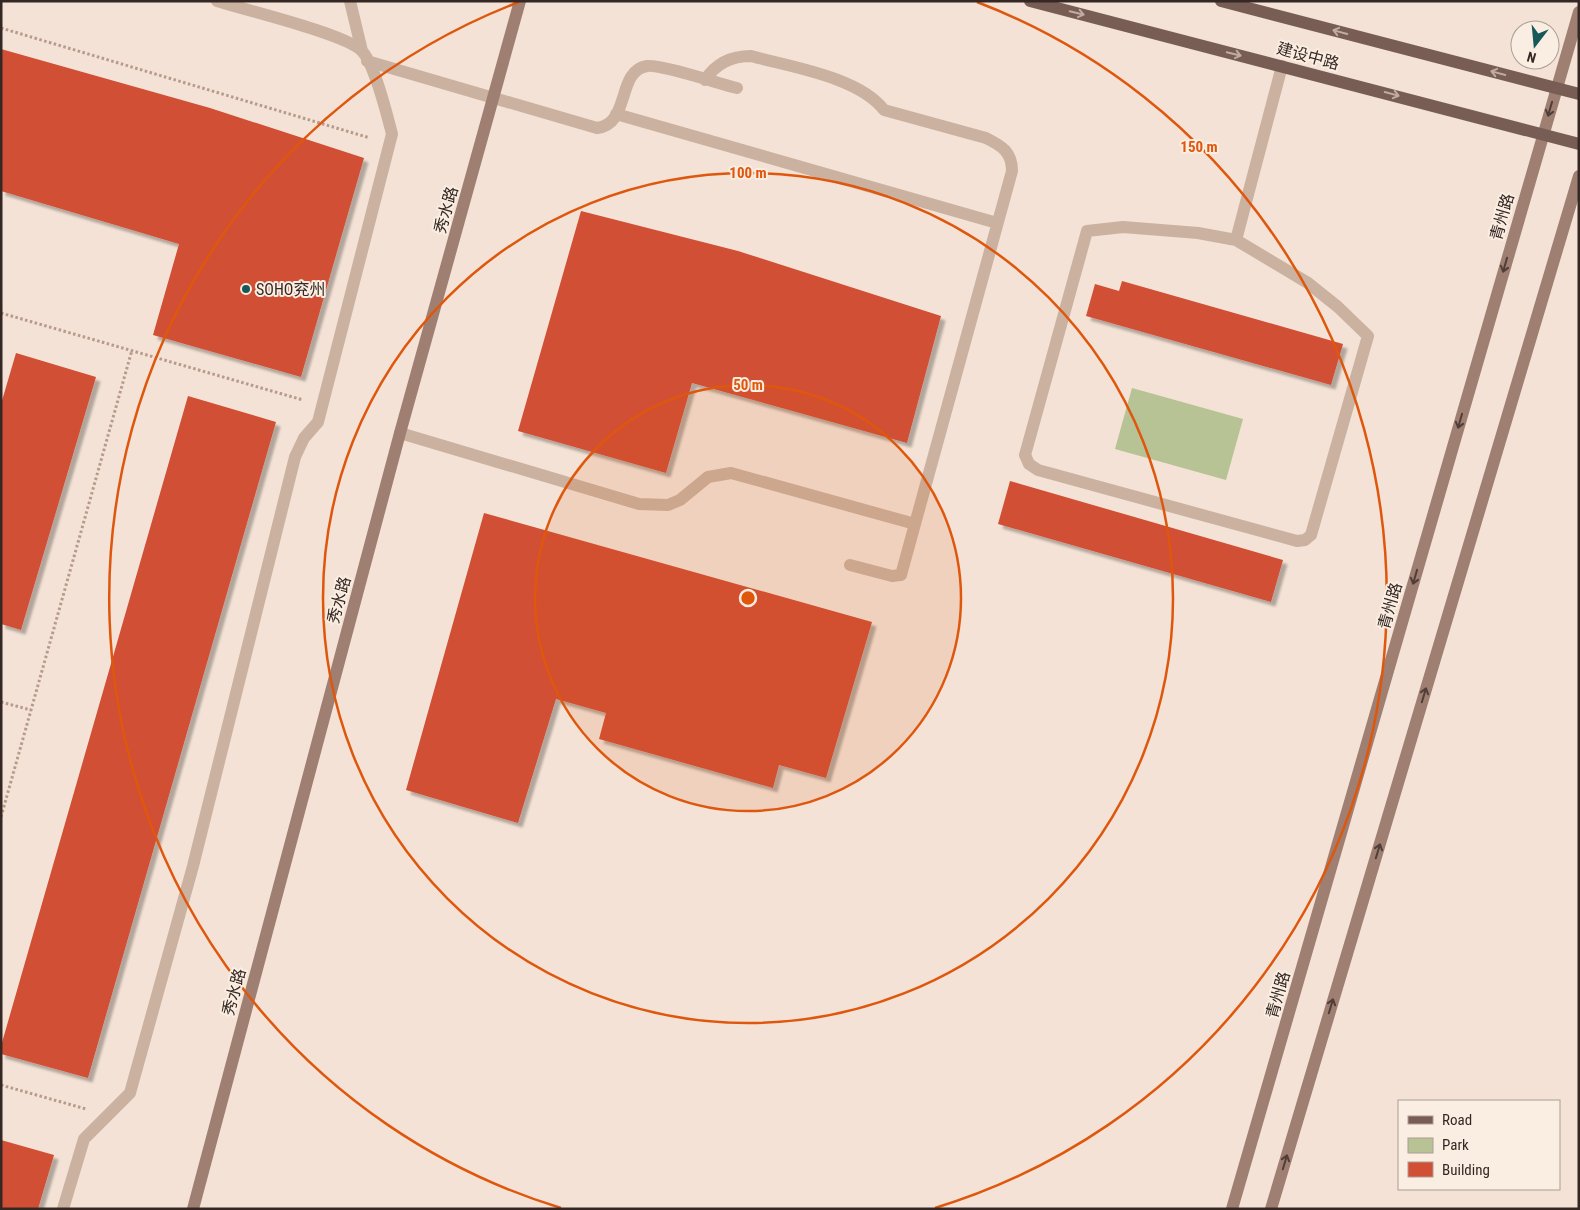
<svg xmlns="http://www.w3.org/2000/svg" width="1580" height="1210" viewBox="0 0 1580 1210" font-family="'Roboto Condensed','Noto Sans SC',sans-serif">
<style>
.green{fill:#b7c394}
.building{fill:#d14f35;filter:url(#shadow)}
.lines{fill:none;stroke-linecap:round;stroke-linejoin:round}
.path{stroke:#b79a8b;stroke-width:3;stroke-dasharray:2.5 2.5;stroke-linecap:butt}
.lane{stroke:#cbb1a0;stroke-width:12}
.secondary{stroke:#9f7f72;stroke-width:12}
.primary{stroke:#785d54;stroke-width:12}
.oneway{stroke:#c0aca2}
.oneway2{stroke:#503e38}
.ring{fill:none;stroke:#df570d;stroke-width:2.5}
.poi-dot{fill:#175958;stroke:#faede1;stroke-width:2}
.labels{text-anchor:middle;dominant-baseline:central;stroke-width:4;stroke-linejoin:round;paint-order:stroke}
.street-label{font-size:16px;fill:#352824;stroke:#faede1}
.poi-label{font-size:16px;fill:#352824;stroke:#faede1;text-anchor:start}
.centre{fill:#df570d;stroke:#faede1;stroke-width:2.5}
.ring-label{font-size:15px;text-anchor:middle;font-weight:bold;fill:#df570d;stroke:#faede1;stroke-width:4;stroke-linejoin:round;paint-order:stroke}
</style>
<defs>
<filter id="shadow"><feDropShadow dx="4.5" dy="4.5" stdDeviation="1" flood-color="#0004"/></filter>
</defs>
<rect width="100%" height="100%" fill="#f3e2d5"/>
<!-- green -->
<path class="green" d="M1132,388L1243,419L1226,480L1115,449Z"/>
<!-- building -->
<path class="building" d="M1,49L210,108L364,158L301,377L153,335L179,244L1,191Z
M581,211L738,251L941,316L907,443L692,383L666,473L518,431Z
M1122,281L1343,344L1331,385L1086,316L1095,284L1119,291Z
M16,353L96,377L21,630L1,624V404Z
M188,396L276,422L88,1078L1,1054V1046Z
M1010,481L1283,560L1271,602L998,524Z
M484,513L872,622L826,778L779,765L773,788L599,739L606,713L556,699L518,823L406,790Z
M1,1140L54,1155L38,1209H1Z"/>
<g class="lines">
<!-- path -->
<path class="path" d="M1,28L370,138
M1,313L303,400
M1,702L31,710
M1,817L132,350
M1,1085L86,1109"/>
<!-- lane -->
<path class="lane" d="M350,1L362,51
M367,61L597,128C631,124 616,71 647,66C661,64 720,84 737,88
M705,80C716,63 731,56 751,56C791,67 859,77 884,110L986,138C1002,146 1012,152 1012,171L901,575L892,576L850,565
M616,114L997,223
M1123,227L1198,233L1236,240L1308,283L1338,307L1368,336L1311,535L1305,540L1297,541L1038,470L1029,464L1025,455L1087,231Z
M1236,240L1282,66
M400,433L639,504L668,505L680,500L708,477L731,473L915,524
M63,1209L84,1139L130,1093L193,866L295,457L304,438L318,422L392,134C387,115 375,65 362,51C346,34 245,10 217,1"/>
<!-- secondary -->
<path class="secondary" d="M193,1209L400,433L520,1
M1232,1209L1579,12
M1271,1209L1579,176"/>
<!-- primary -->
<path class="primary" d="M1030,1L1579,144
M1221,1L1579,94"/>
</g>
<!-- one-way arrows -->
<defs><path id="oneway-shaft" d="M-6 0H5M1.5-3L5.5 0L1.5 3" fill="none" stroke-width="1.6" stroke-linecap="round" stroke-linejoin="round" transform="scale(1.25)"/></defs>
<g class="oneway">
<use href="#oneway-shaft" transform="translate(1077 13) rotate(14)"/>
<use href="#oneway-shaft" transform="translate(1340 32) rotate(-165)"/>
<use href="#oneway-shaft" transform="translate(1234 54) rotate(14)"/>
<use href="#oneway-shaft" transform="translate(1498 73) rotate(-165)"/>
<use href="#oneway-shaft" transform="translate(1392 94) rotate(15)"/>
</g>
<g class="oneway2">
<use href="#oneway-shaft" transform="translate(1550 109) rotate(106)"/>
<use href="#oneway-shaft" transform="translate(1505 265) rotate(106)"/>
<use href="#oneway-shaft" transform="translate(1460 421) rotate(106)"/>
<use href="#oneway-shaft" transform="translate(1415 577) rotate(106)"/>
<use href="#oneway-shaft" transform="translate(1424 695) rotate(-73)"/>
<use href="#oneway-shaft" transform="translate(1378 851) rotate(-73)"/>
<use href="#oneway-shaft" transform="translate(1331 1006) rotate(-73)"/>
<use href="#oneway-shaft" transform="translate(1285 1162) rotate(-73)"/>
</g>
<!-- distance rings -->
<circle cx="748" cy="598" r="213" fill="#df570d" fill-opacity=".12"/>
<g class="ring">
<circle cx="748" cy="598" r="213"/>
<circle cx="748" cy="598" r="425"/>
<path d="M561 1208A638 638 0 0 1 519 2M977 2A638 638 0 0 1 935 1208"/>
</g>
<!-- markers -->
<circle class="poi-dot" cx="246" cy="289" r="5"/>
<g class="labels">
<!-- street labels -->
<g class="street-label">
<text transform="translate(1308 56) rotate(15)">建设中路</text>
<text transform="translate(446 210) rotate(-74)">秀水路</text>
<text transform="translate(1502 217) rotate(-74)">青州路</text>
<text transform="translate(339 600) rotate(-75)">秀水路</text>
<text transform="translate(1390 606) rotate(-74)">青州路</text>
<text transform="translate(234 992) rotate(-75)">秀水路</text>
<text transform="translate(1278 995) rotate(-74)">青州路</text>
</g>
<!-- poi labels -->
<g class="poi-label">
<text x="256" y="289">SOHO兖州</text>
</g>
</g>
<circle cx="748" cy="598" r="8" class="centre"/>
<g class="ring-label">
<text x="1199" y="152">150 m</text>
<text x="748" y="178">100 m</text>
<text x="748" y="390">50 m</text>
</g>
<!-- border -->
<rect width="1580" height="1210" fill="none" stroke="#352824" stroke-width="5"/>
<!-- legend -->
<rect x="1398" y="1100" width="162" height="90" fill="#faede1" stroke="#ab9e95"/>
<rect x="1408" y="1116" width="25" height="8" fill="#785d54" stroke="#ab9e95"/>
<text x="1442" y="1125" font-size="15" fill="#352824">Road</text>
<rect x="1408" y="1138" width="25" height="15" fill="#b7c394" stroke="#ab9e95"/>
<text x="1442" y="1150" font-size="15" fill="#352824">Park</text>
<rect x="1408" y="1162" width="25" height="15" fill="#d14f35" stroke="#ab9e95"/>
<text x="1442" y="1175" font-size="15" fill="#352824">Building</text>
<!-- north arrow -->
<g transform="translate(1535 45) rotate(196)"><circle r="24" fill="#faede1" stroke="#ab9e95"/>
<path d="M0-4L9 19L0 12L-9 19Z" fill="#175958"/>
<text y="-8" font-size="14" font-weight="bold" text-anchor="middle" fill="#352824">N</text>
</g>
</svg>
